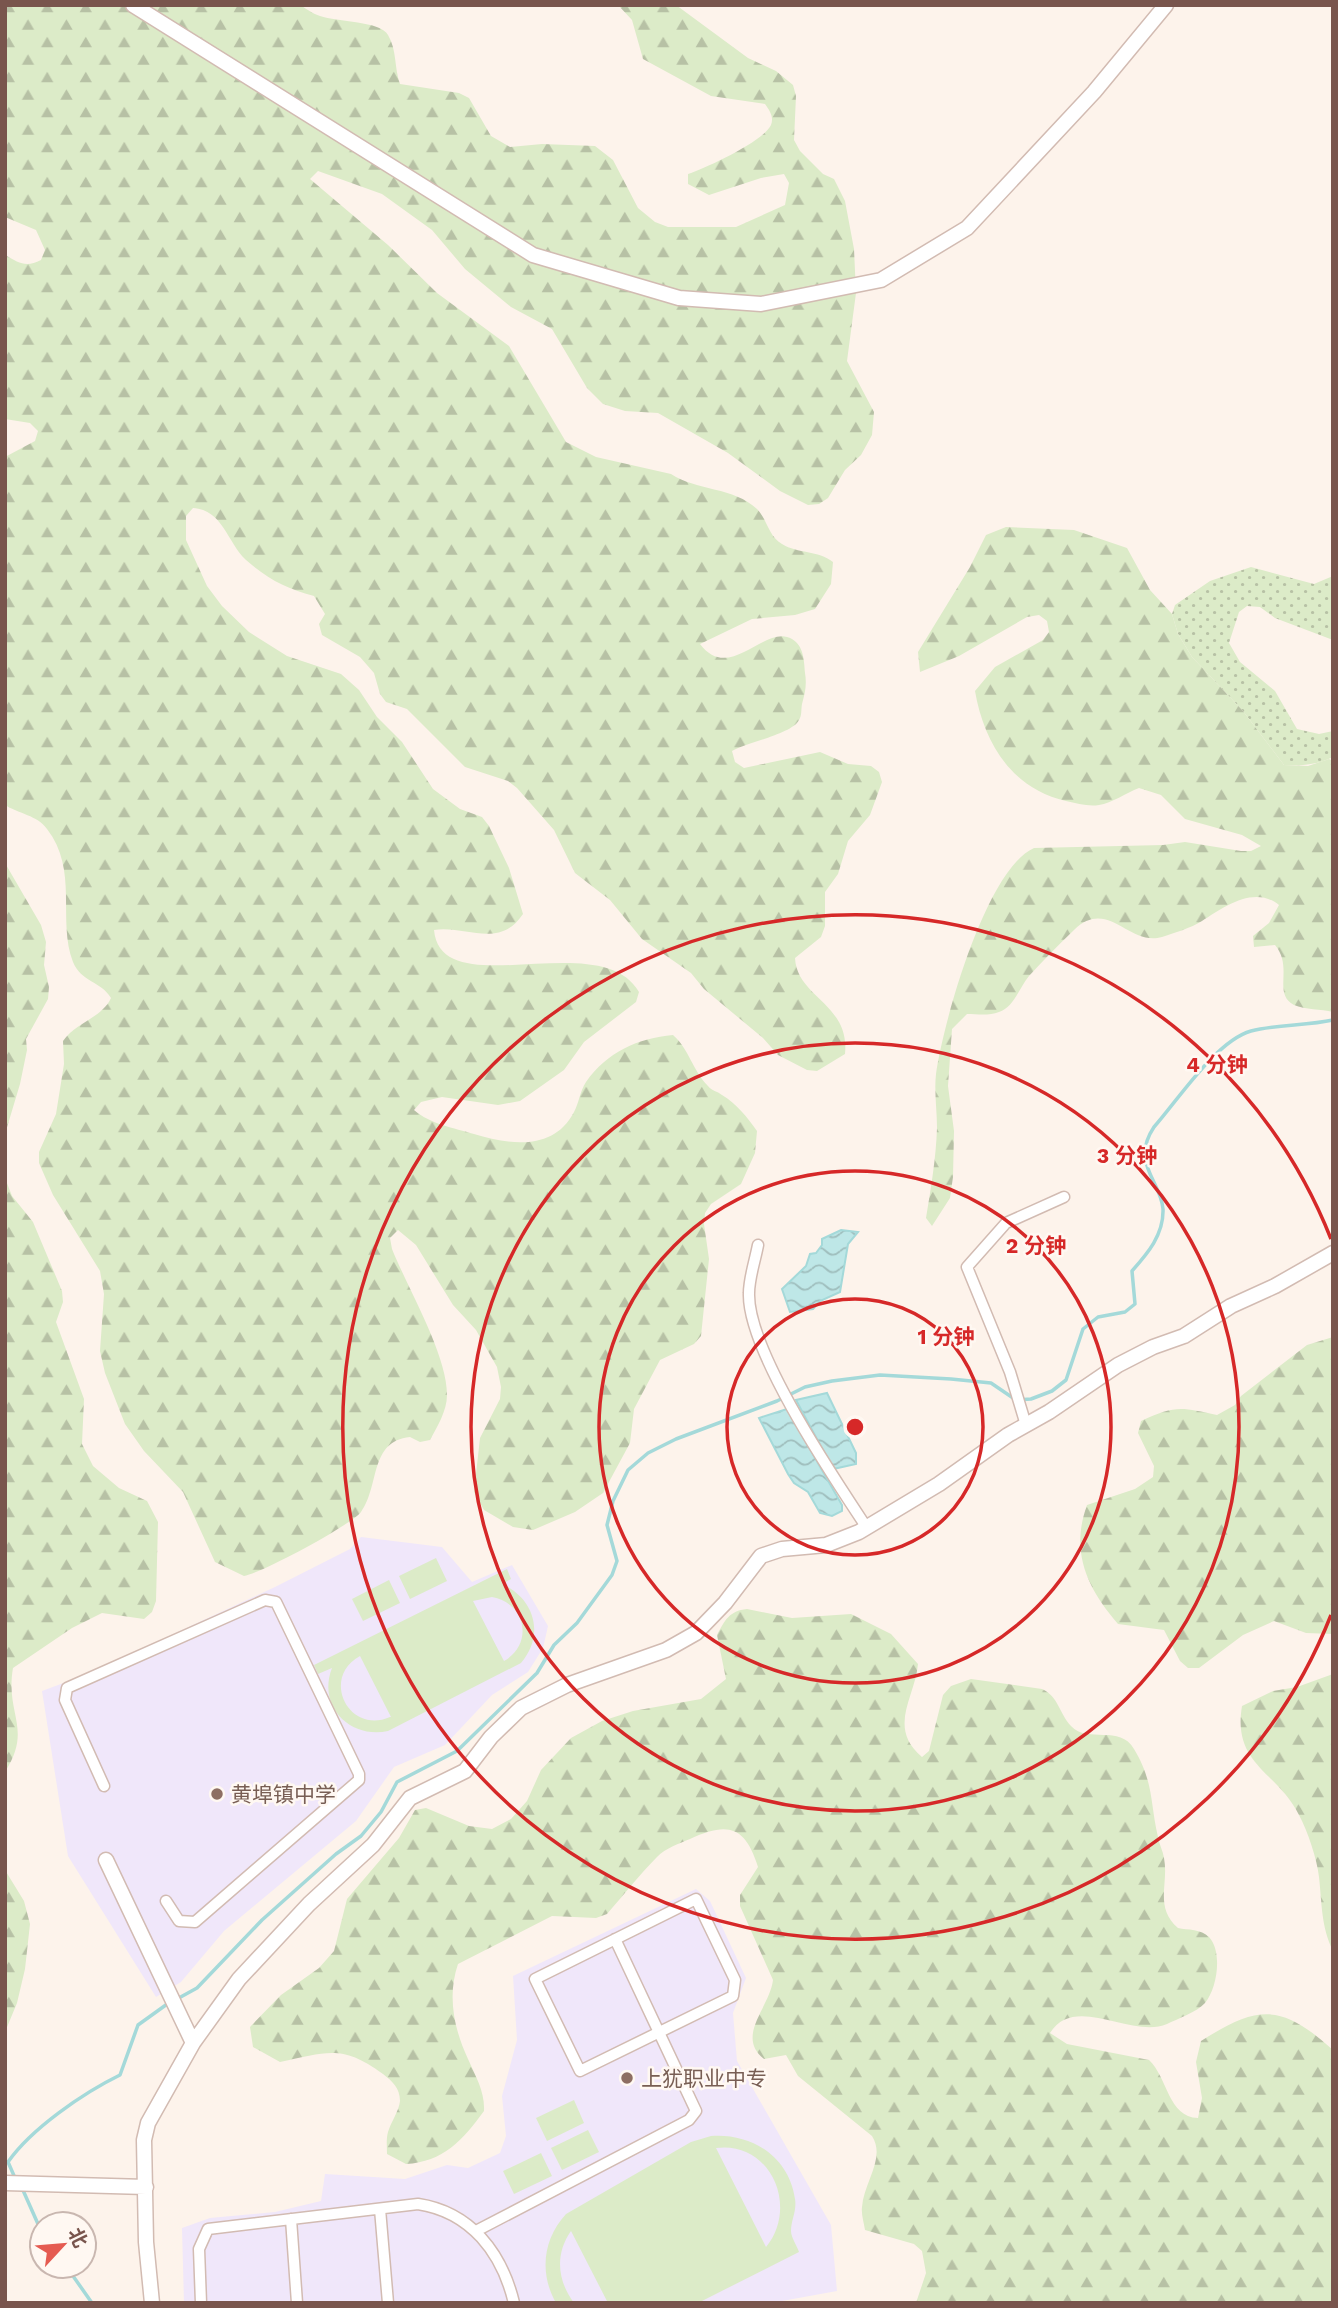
<svg xmlns="http://www.w3.org/2000/svg" width="1338" height="2308" viewBox="0 0 1338 2308" font-family="'Work Sans','Noto Sans SC',sans-serif">
<style>
.education{fill:#f0e7fa}
.green{fill:url(#green-dots)}
.forest{fill:url(#forest-firs)}
.pitch{fill:#dcebc8;fill-rule:evenodd}
.water{fill:url(#water-waves);stroke:#a4d9d9;stroke-width:2}
.lines{fill:none;stroke-linecap:round;stroke-linejoin:round}
.stream{stroke:#a4d9d9;stroke-width:3.5}
.minor-casing{stroke:#d2bbb2;stroke-width:13}
.tertiary-casing{stroke:#d2bbb2;stroke-width:17}
.minor{stroke:#fff;stroke-width:10}
.tertiary{stroke:#fff;stroke-width:14}
.ring{fill:none;stroke:#d62828;stroke-width:3.5}
.education-dot{fill:#8d6e63;stroke:#fff8f2;stroke-width:2.5}
.labels{text-anchor:middle;dominant-baseline:central;stroke-width:5;stroke-linejoin:round;paint-order:stroke}
.education-label{font-size:21px;fill:#785e54;stroke:#fff8f2;text-anchor:start}
.centre{fill:#d62828;stroke:#fff8f2;stroke-width:3.5}
.ring-label{font-size:21px;text-anchor:middle;font-weight:bold;fill:#d62828;stroke:#fff8f2;stroke-width:5;stroke-linejoin:round;paint-order:stroke}
</style>
<defs>
<pattern id="green-dots" width="8" height="8" patternUnits="userSpaceOnUse" patternTransform="scale(1.75)"><rect width="8" height="8" fill="#dcebc8"/><path d="M2 2h.1M6 6h.1" fill="none" stroke="#b7c1a5" stroke-width="1.8" stroke-linecap="round"/></pattern>
<pattern id="forest-firs" width="22" height="20" patternUnits="userSpaceOnUse" patternTransform="scale(1.75)"><rect width="22" height="20" fill="#dcebc8"/><path d="M5 1l3.5 6h-7zM16 11l3.5 6h-7z" fill="#b7c1a5"/></pattern>
<pattern id="water-waves" width="16" height="10" patternUnits="userSpaceOnUse" patternTransform="scale(1.75)"><rect width="16" height="10" fill="#bee7e7"/><path d="M0 5q4-4 8 0t8 0" fill="none" stroke="#9fbebd"/></pattern>
</defs>
<rect width="100%" height="100%" fill="#fdf3eb"/>
<!-- education -->
<path class="education" d="M361,1537L442,1547L472,1582L512,1565L548,1626L543,1648L528,1672L492,1695L445,1745L394,1767L356,1821L224,1931L181,1982L156,1997L68,1856L42,1691L85,1675L275,1587L350,1549Z
M696,1889L710,1901L746,1978L733,2013L737,2061L831,2225L837,2291L771,2303H184L182,2228L210,2218L275,2212L321,2201L325,2174L405,2179L447,2165L468,2168L500,2153L506,2136L502,2096L517,2040L513,1976Z"/>
<!-- green -->
<path class="green" d="M1251,567L1314,584L1333,576V640L1275,618L1260,607L1247,606L1239,612L1229,643L1240,662L1275,691L1297,729L1319,734L1333,731V757C1316,765 1302,766 1284,765L1243,711L1192,657L1178,634L1172,614L1175,605L1210,581Z"/>
<!-- forest -->
<path class="forest" d="M5,5H300C307,9 313,14 320,16C337,22 381,21 388,35C397,50 394,67 400,84L459,93L469,98L491,136L510,147L542,144L595,146L613,160L638,208L655,222L668,227H736L785,205L789,183L784,174L761,178L709,195L688,184V174C706,168 764,141 771,125C774,117 770,111 765,104L711,96L643,59L632,20L618,5H676L748,58L776,71L793,85L796,96L794,140L800,151L823,174L834,179L845,201L854,249L856,293L847,361L874,412L872,435L861,455L845,470L828,498L819,504L808,505L780,491L728,453L658,413L625,411L603,404L587,388L552,329L511,307L465,269L432,230L382,194L318,171L310,179L388,245L437,293L509,346L566,442L596,457L671,474C697,491 734,487 757,509C767,519 769,537 782,544C798,554 818,550 833,562L831,584L815,609L795,615L752,619L700,644C730,684 765,623 792,639C804,646 804,661 805,673C807,685 805,693 802,704C801,709 802,716 799,720C792,734 748,742 732,751L735,762L744,768L820,752L848,764L871,766L879,772L882,782L870,815L848,841L838,874L825,892V926L821,937L795,958C797,998 850,1003 845,1054L817,1071L807,1070L778,1055L763,1038L704,989L691,973L642,939L610,900L575,873L554,830L517,788L508,781L465,767L407,709L386,702L380,694L374,673L360,657L322,635L319,624L325,614L314,596C286,588 269,580 246,560C227,542 223,510 193,508L186,516V540L207,586L222,606L249,632L287,656L341,674L359,690L377,717L402,742L433,789L460,809L482,817L489,826L509,868L523,914C499,950 466,925 434,930C441,1006 601,925 639,992L636,1002L584,1042L564,1070L520,1101L498,1105L442,1097L421,1102L414,1110C430,1124 454,1128 474,1134C510,1145 554,1151 574,1112C579,1103 580,1091 586,1082C607,1052 638,1038 673,1035C689,1049 693,1071 708,1086C712,1091 717,1091 722,1095C737,1104 747,1117 757,1131L755,1153L741,1184L711,1204L705,1213L704,1224L709,1259L701,1336L694,1344L660,1360L634,1409L630,1443L603,1493L575,1512L533,1530L513,1527L484,1510L474,1492L480,1438L500,1399L501,1387L497,1367L476,1330L453,1305L416,1245L398,1230L390,1238L392,1249C408,1289 447,1354 447,1395C447,1411 437,1427 430,1440L420,1442L410,1437C369,1441 380,1486 361,1512C351,1525 262,1573 244,1576L215,1562L183,1492L144,1451L125,1424L105,1373L100,1351L104,1294L100,1271L53,1195L39,1163V1152L56,1114L64,1064L63,1041C76,1022 102,1018 111,998C101,981 81,982 73,962C57,920 79,870 47,829C37,815 19,814 5,805V457L35,441L38,431L30,423L5,419V255C19,263 26,268 41,260L45,250L36,230L5,217Z
M1006,527L1074,530L1127,548L1150,590L1172,614L1178,634L1192,657L1243,711L1284,765L1308,766L1329,759L1333,761V1012C1321,1009 1305,1010 1294,1005C1272,993 1294,968 1275,945L1254,947L1253,936L1269,923L1279,905C1254,885 1224,907 1202,921C1191,928 1174,933 1162,937C1129,947 1108,897 1074,930C1058,945 1043,961 1029,976C1019,988 1014,1007 999,1012C989,1016 977,1014 967,1014L952,1029L948,1086L954,1131L953,1177L950,1198L932,1226L926,1218C931,1188 936,1158 937,1128C937,1110 934,1091 936,1074C943,1023 986,869 1034,848L1163,845L1185,842L1241,851H1251L1261,846L1242,835L1185,819L1161,795L1139,788C1126,793 1112,803 1099,805C1088,807 1077,803 1066,801C1012,789 984,743 975,691L995,667L1043,640L1049,632L1047,621L1039,615L1027,617L959,656L920,672L918,652L970,567L986,535Z
M5,863L41,925L46,942L44,965L49,987L48,999L26,1039L27,1050L20,1084L5,1134Z
M5,1178L12,1196L33,1222L62,1291L63,1302L56,1322L84,1399L82,1444L93,1466L119,1488L147,1501L158,1522L156,1601L152,1612L144,1619L102,1613L72,1628L13,1668C5,1715 33,1728 5,1772Z
M1333,1337V1634L1306,1633L1274,1621L1243,1635L1199,1668H1188L1180,1661L1164,1630L1118,1624C1087,1588 1070,1552 1087,1505L1135,1489L1153,1477L1154,1466L1138,1433L1141,1421C1175,1405 1181,1407 1217,1415L1235,1405L1241,1396L1307,1345Z
M747,1609L792,1618L851,1614L891,1634L918,1664C915,1698 887,1727 922,1757L929,1751L943,1695L951,1686L971,1679L1042,1689C1059,1697 1059,1713 1071,1726C1088,1744 1120,1724 1134,1749C1154,1782 1150,1803 1158,1837C1159,1844 1163,1851 1164,1858C1169,1884 1154,1907 1178,1928C1188,1930 1201,1929 1209,1937C1223,1952 1217,1989 1205,2003C1197,2012 1177,2019 1167,2024C1131,2039 1075,1993 1050,2033L1067,2044L1149,2060C1168,2078 1168,2117 1198,2118L1202,2098L1196,2062L1201,2041C1258,2005 1281,2003 1333,2050V2303H916L926,2273L922,2251L914,2244L865,2230C864,2223 861,2214 862,2207C864,2182 886,2158 872,2136L798,2076L786,2055L764,2059C735,2036 770,2007 773,1980L740,1906V1895L758,1867C745,1825 727,1822 690,1839C678,1844 666,1848 657,1857C639,1875 623,1896 607,1914L596,1918L552,1916L458,1964C447,1996 454,2029 468,2059C476,2077 485,2092 484,2111C463,2140 443,2162 406,2164L387,2154C387,2147 386,2139 388,2132C391,2122 399,2111 400,2101C400,2088 392,2081 383,2074C342,2044 328,2052 280,2062L253,2047L250,2027L281,1995L319,1968L334,1951L347,1899L399,1838L415,1810L426,1808L469,1826L492,1829L511,1819L527,1801L541,1770L571,1738L602,1721L633,1711L701,1699L726,1679L717,1635C725,1620 729,1611 747,1609Z
M1333,1674V1951C1321,1926 1322,1904 1319,1877C1317,1859 1308,1832 1299,1815C1277,1771 1232,1765 1242,1706L1273,1691L1297,1687Z
M5,1870L24,1901L30,1924L25,1969L17,2003L5,2032Z"/>
<!-- pitch -->
<path class="pitch" d="M436,1558L447,1581L410,1599L399,1576Z
M507,1569L511,1579L502,1584C535,1599 545,1635 521,1663L388,1731C350,1739 317,1706 332,1668L318,1674L314,1665ZM492,1597C526,1603 534,1644 504,1661L473,1601ZM360,1656L391,1717H390C349,1735 320,1678 360,1656Z
M389,1580L400,1603L363,1621L352,1599Z
M574,2100L584,2123L547,2141L536,2118Z
M588,2130L599,2152L562,2170L551,2148Z
M711,2136C751,2133 789,2156 795,2199C797,2211 791,2220 791,2231C791,2237 797,2246 799,2252L698,2303H608L571,2231C555,2254 557,2280 574,2303H556C539,2273 543,2239 566,2214L691,2142ZM716,2148C771,2141 799,2207 766,2247Z
M541,2153L552,2176L514,2194L503,2171Z"/>
<!-- water -->
<path class="water" d="M841,1230L858,1232L848,1244L840,1292L820,1301L813,1309L790,1312L782,1289L806,1266L810,1254L816,1253L822,1245V1239Z
M827,1393L856,1453V1464L833,1469L796,1400Z
M787,1409L842,1505V1511L832,1516L820,1513L808,1492L794,1483L788,1474L759,1418Z"/>
<g class="lines">
<!-- stream -->
<path class="stream" d="M177,1999L197,1988L262,1920L336,1854L361,1836L381,1812L397,1782L457,1751L537,1673L554,1645L577,1623L612,1575L617,1561L607,1525L613,1501L628,1470L648,1453L676,1439L777,1401L805,1387L832,1381L880,1375L951,1379L991,1383L1016,1400L1031,1399L1052,1391L1066,1380L1083,1329L1098,1317L1125,1312L1135,1304L1132,1271C1147,1254 1164,1235 1163,1209C1161,1181 1130,1163 1154,1127C1178,1100 1216,1041 1251,1031C1277,1024 1306,1026 1333,1020
M15,2178L8,2162C31,2129 83,2093 120,2075L138,2025L170,2002
M22,2188L42,2233
M66,2266L92,2303"/>
<!-- minor casing -->
<g class="minor-casing">
<path id="minor" d="M758,1245C755,1261 749,1278 749,1293C747,1350 834,1478 867,1528
M1026,1425L1010,1372L967,1267L1006,1223L1064,1197
M104,1786L65,1700L67,1688L265,1600L276,1602L359,1774V1780L195,1922L179,1921L166,1901
M696,1899L735,1980L733,1996L580,2071L535,1979Z
M380,2209L388,2303
M291,2219L297,2303
M476,2231L689,2120L696,2111L615,1939
M201,2303L199,2249L208,2229L418,2204C471,2212 502,2253 514,2303"/>
</g>
<!-- tertiary casing -->
<g class="tertiary-casing">
<path id="tertiary" d="M133,5L533,255L679,298L761,304L881,280L967,228L1094,92L1166,5
M106,1860L193,2043
M5,2183L146,2187
M152,2303L146,2242L144,2140L148,2123L193,2043L239,1979L309,1904L373,1845L410,1798L465,1771L491,1737L521,1708L567,1685L666,1650L696,1633L725,1603L761,1556L782,1549L826,1545L859,1532L939,1484L1008,1435L1049,1412L1118,1365L1153,1347L1184,1336L1231,1306L1275,1286L1333,1253"/>
</g>
<!-- minor -->
<use href="#minor" class="minor"/>
<!-- tertiary -->
<use href="#tertiary" class="tertiary"/>
</g>
<!-- distance rings -->
<g class="ring">
<circle cx="855" cy="1427" r="128"/>
<circle cx="855" cy="1427" r="256"/>
<circle cx="855" cy="1427" r="384"/>
<path d="M1331 1615A512 512 0 1 1 1331 1239"/>
</g>
<!-- markers -->
<g class="education-dot">
<circle cx="217" cy="1794" r="7"/>
<circle cx="627" cy="2078" r="7"/>
</g>
<g class="labels">
<!-- education labels -->
<g class="education-label">
<text x="231" y="1794">黄埠镇中学</text>
<text x="641" y="2078">上犹职业中专</text>
</g>
</g>
<circle cx="855" cy="1427" r="10" class="centre"/>
<g class="ring-label">
<text x="1217" y="1072">4 分钟</text>
<text x="1127" y="1163">3 分钟</text>
<text x="1036" y="1253">2 分钟</text>
<text x="946" y="1344">1 分钟</text>
</g>
<!-- border -->
<rect width="1338" height="2308" fill="none" stroke="#79554d" stroke-width="14"/>
<!-- north arrow -->
<g transform="translate(63 2245) rotate(64)"><circle r="33" fill="#fff8f2" stroke="#c9b7b0" stroke-width="2"/>
<path d="M0-5L12 26L0 18L-12 26Z" fill="#e55b51"/>
<text y="-10" font-size="19" font-weight="bold" text-anchor="middle" fill="#79554d">北</text>
</g>
</svg>
